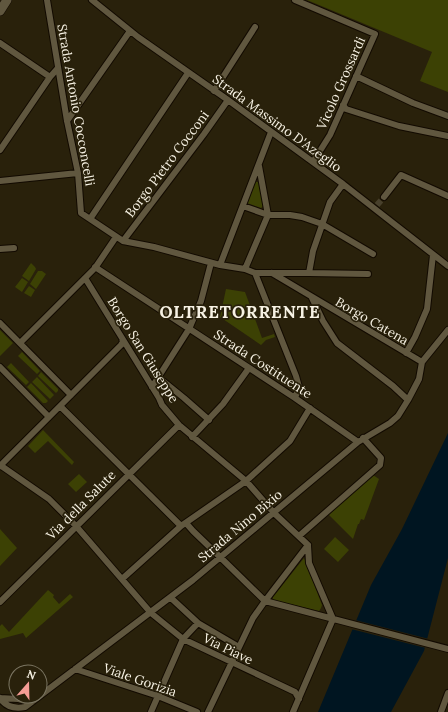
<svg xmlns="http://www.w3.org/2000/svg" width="448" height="712" viewBox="0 0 448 712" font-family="Lora,serif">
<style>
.green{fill:#3c4104}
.water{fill:#001521}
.pier{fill:#29210b}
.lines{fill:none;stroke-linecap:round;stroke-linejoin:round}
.street-tunnel{stroke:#48402c;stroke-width:6;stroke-dasharray:6 3;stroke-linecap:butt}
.street-casing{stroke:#120a00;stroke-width:8}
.secondary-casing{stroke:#120a00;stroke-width:10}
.street{stroke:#60573f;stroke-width:6}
.secondary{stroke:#60573f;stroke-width:9}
.labels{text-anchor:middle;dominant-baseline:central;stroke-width:3.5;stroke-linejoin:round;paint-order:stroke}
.street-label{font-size:13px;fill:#f7f2e4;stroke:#29210b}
.district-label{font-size:17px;font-weight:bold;letter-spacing:1px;fill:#f7f2e4;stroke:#29210b}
</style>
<rect width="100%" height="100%" fill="#29210b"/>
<!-- green -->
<path class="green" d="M307,0H448V92L420,81L432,52Z
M255,182H261L264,205L261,208L247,203Z
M31,263L35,267L36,269L29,281L22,276Z
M38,271H42L46,274L36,289L30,284Z
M22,278L28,282L22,292L15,287Z
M29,286L35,290L31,297L24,293Z
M226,289L245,292L262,338L274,334L275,337L266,340L261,345L220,317Z
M0,330L13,343L0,356Z
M22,352L40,371L37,374L18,356Z
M11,363L29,382L26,385L7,367Z
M41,372L58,389V391L56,393L38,376Z
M37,377L54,395L50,399L32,382Z
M31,383L48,401L46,403H43L27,387Z
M43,430L74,462L72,465L48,441L35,453L28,446Z
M79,474L87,482L76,492L68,484Z
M373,475L379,479L364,520L361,519L359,524H358L353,539L328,514Z
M0,529L17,548L0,566Z
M335,537L349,550L338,562L324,549Z
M304,558L322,605L321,608L319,611L273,600V597Z
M48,590L54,595L53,597L59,604L70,594L73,597L26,638L23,633L0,639V626L2,624L9,632Z"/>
<!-- water -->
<path class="water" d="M448,433V558L424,651L391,712H318L371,585L402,529Z"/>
<!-- pier -->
<path class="pier" d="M355,620L429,639L426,648L351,629Z"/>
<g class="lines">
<!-- street-tunnel -->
<path class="street-tunnel" d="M377,205L384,197"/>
<!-- street casing -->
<g class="street-casing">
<path id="street" d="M47,0L67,121L78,173L81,213L123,241L154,247L220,265L245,269L255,273H309L368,274
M92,0L138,37L228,100L343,184L448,266
M295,0L375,34L330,135L313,162
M0,43L50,77L58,68
M356,76L413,103L448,116
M214,91L255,27
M343,105L346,109L399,126L448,136
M67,121L130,31
M0,150L50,77
M259,166L268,215
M0,181L78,173
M384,197L401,175L448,196
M243,206L268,215H290L302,217L322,224L373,254
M90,219L188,73
M123,241L204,134L228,100
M0,249L14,248
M220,265L271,132
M95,267L295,398L358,442
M245,269L268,215
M255,273L296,376L299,387L295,398
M272,273L422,362
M309,273L313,251L330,202L343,184
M85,278L159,398L162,405L179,425L246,481L274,513L308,545
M312,298L323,321L337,343L393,386L408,400
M0,323L71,395
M20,343L95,268L116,237
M406,353L415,337L427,309L433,255
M0,367L49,417L121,345L123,342L122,338
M158,377L184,398L209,420
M152,387L189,329L201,301L211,263
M60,406L181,526
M192,437L223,404L249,368
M0,465L49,499L76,526L151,613L183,639L295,692L299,699
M0,466L49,417
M186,523L193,531L220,557L265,601L253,618L208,712
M299,536L380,465L381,458L363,438
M308,545L265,601L448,649
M308,545L309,563L333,619
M122,579L181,526L246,481L290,441L310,408
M171,598L198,623L239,647
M0,602L179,425
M75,669L158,696L197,712
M0,698C6,707 15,709 25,707L193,580L358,442L390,423L398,416L408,400L419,379L422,362L448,330
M0,698L18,699L28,702L33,701
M151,712L183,639L198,623
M293,712L333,619
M441,712L448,693"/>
</g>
<!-- secondary casing -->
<g class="secondary-casing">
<path id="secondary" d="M0,11L7,0"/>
</g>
<!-- street -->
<use href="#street" class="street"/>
<!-- secondary -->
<use href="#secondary" class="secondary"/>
</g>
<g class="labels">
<!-- street labels -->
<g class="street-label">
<text transform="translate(341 83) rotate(-66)">Vicolo Grossardi</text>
<text transform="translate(76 105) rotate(80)">Strada Antonio Cocconcelli</text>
<text transform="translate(277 123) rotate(36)">Strada Massimo D'Azeglio</text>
<text transform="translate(167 164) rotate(-53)">Borgo Pietro Cocconi</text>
<text transform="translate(372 321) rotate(30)">Borgo Catena</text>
<text transform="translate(143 350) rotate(58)">Borgo San Giuseppe</text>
<text transform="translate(263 364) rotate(33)">Strada Costituente</text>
<text transform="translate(81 505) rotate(-45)">Via della Salute</text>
<text transform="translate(240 526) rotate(-40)">Strada Nino Bixio</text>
<text transform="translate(228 649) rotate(26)">Via Piave</text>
<text transform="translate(140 680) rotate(19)">Viale Gorizia</text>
</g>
<!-- district labels -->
<g class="district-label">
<text x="240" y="312">OLTRETORRENTE</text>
</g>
</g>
<!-- north arrow -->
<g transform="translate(28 684) rotate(20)"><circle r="19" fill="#29210b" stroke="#7b7562"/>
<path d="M0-3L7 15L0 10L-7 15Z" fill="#f59c95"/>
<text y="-6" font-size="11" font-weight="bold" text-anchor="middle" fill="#f7f2e4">N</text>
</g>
</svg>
